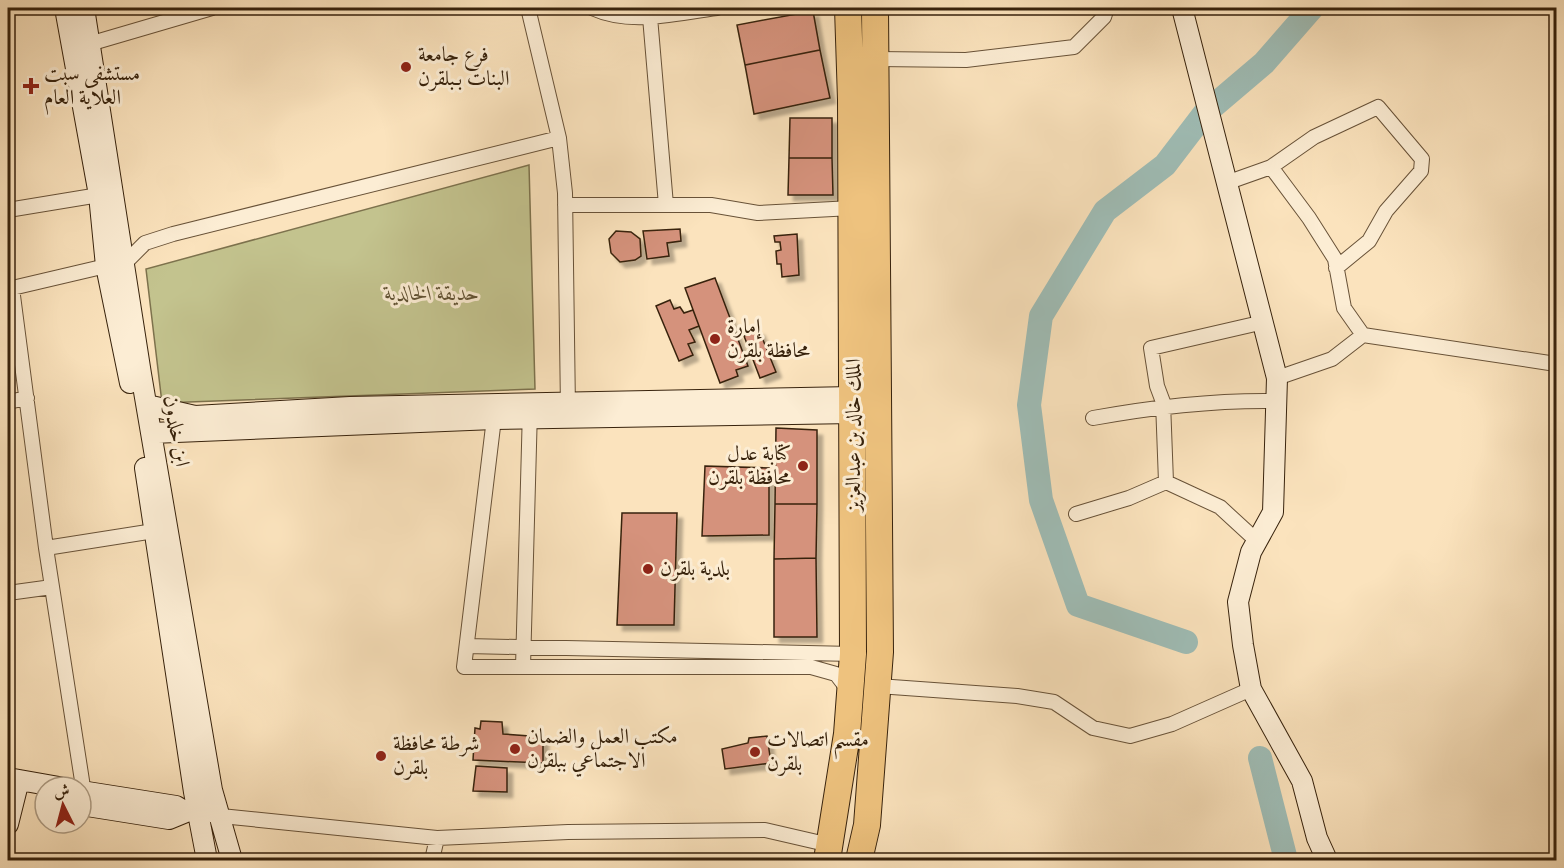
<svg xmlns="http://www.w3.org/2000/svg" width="1564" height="868" viewBox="0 0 1564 868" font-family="'IM FELL DW Pica',Amiri,serif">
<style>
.green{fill:#c3c38e;stroke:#7d724d;stroke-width:1.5}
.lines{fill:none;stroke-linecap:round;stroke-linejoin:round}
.river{stroke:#9fbdb6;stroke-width:24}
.building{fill:#d5927b;stroke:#37220c;stroke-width:1.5;filter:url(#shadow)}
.street-casing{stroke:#685238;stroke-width:16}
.secondary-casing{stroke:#37220c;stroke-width:22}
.highway-casing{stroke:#37220c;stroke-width:28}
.street{stroke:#fcedd4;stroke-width:14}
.secondary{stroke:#fcedd4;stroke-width:20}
.highway{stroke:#eec27e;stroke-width:26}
.poi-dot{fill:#8f2418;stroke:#fcedd4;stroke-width:2}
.labels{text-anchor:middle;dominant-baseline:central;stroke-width:6;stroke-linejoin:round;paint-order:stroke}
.poi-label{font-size:21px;fill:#37220c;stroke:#fcedd4;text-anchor:start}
.park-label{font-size:21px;font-style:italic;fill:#615233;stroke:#fcedd4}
.street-label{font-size:21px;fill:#37220c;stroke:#fcedd4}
</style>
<defs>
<filter id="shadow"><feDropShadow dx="5.5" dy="5.5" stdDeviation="1.5" flood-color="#0004"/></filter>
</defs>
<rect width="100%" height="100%" fill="#fbe3bd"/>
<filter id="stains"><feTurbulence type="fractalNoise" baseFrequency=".00333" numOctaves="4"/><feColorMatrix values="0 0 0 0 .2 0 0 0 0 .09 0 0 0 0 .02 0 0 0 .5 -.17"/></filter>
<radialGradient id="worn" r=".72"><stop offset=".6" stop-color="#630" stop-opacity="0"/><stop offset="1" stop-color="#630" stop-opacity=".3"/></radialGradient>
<!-- green -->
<path class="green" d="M529,165L535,389L162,403L146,269Z"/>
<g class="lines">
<!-- river -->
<path class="river" d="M1186,642L1078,605L1041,500L1029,405L1041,316L1105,211L1165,165L1204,114L1264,63L1312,8
M1260,758L1286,860"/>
</g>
<!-- building -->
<path class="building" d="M813,11L820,50L745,65L737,25Z
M820,50L830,98L754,114L745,65Z
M790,118H832V158H789Z
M789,158H832L833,195H788Z
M680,229L681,241L667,243L669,256L647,259L643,231Z
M616,231L631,232L640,239L641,256L635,260L620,262L611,253L609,239Z
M797,234L799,275L782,277L781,264H777L776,251L781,250L780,242H775L774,236Z
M715,278L748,366L736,370L738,376L720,383L685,288Z
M670,300L674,309L680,307L684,313L693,310L699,326L689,330L695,342L688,344L693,355L679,361L656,306Z
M759,330L776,372L760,378L744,336Z
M776,428L817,430V504H775Z
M705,466L769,468V535L702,536Z
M775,504H817L816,558L774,559Z
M622,513H677L674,625H617Z
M816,558L817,637H774V559Z
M481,721L502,722L503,734L543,737V763L473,760L475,728L480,729Z
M767,736L771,763L725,769L722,749L748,743L749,738Z
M476,766L507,768V792L473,791Z"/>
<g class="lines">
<!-- street casing -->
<g class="street-casing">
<path id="street" d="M528,8L559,138L565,193L568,409
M592,8C632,26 675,13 717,8
M650,17L666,205
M89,44L212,8
M876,59L966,60L1074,47L1104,17L1107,8
M1271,167L1314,137L1378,107L1422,159L1421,171L1386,211L1369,241L1336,268
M1226,183L1271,167L1309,218L1335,259L1344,308L1363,335L1332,359L1277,378
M565,205H711L758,213L852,208
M8,210L99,195
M124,264L145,243L173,234L559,138
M12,288L46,548L85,800
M8,289L106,266
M1363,335L1556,364
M8,402L27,398
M495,410L464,667H811L836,674L849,691
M1093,418C1153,407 1215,400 1276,401
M1076,514L1129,498L1166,482
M1257,541L1220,507L1166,482L1163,402L1157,386L1151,348L1264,322
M46,548L154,531
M8,593L52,587
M467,646L853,654
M523,667L530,409
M878,686L1017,696L1054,702L1093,728L1130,736L1172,724L1251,689
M211,815L437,838L568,832L765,830L830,845
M432,860L437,838"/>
</g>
<!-- secondary casing -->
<g class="secondary-casing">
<path id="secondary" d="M65,8L99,195L106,266L130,383
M84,8L141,374L212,790L232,860
M1182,8L1277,378L1273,512L1251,552L1238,602L1243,645L1251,689L1302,781L1317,838L1327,860
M147,405L195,416L350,407L853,397
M152,433L494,419L854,413
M145,468L194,792L207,860
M8,778L59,787
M81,791L176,806L186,812
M81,805L169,819L186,812
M8,824L19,780"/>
</g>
<!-- highway casing -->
<g class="highway-casing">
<path id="highway" d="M827,860L847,734L853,654L851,100L848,8
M859,860L867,825L880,652L875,8"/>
</g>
<!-- street -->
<use href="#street" class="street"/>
<!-- secondary -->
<use href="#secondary" class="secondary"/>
<!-- highway -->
<use href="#highway" class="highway"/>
</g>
<!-- markers -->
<g class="poi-dot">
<circle cx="406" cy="67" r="6"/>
<path d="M28 77h6v6h6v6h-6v6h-6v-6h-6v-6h6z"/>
<circle cx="715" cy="339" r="6"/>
<circle cx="803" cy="466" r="6"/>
<circle cx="648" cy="569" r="6"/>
<circle cx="515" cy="749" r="6"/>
<circle cx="755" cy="752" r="6"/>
<circle cx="381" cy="756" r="6"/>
</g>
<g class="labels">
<!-- poi labels -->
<g class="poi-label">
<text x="418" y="55">فرع جامعة<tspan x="418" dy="24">البنات بـبلقرن</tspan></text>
<text x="44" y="74">مستشفى سبت<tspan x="44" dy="24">العلاية العام</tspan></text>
<text x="727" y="327">إمارة<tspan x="727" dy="24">محافظة بلقرن</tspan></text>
<text x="791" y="454" text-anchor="end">كتابة عدل<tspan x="791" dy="24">محافظة بلقرن</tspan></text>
<text x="660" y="569">بلدية بلقرن</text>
<text x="527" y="737">مكتب العمل والضمان<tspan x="527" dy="24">الاجتماعي ببلقرن</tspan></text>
<text x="767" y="740">مقسم اتصالات<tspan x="767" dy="24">بلقرن</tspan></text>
<text x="393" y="744">شرطة محافظة<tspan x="393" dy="24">بلقرن</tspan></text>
</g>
<!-- park labels -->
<g class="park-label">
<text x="432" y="294">حديقة الخالدية</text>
</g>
<!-- street labels -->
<g class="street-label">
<text transform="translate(176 431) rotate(80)">ابن خلدون</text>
<text transform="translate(854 435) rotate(-90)">الملك خالد بن عبدالعزيز</text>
</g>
</g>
<!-- margin -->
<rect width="1564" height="868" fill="none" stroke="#fbe3bd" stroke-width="30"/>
<rect x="9" y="9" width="1546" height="850" fill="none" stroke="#37220c" stroke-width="3"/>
<rect x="15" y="15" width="1534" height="838" fill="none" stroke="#37220c" stroke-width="1.5"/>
<!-- north arrow -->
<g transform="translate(63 805) rotate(354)"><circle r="28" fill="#fcedd4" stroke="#ad9c84" stroke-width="1.5"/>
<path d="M0-4.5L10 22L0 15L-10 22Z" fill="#8f2418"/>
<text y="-9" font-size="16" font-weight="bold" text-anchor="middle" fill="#37220c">ش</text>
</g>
<rect width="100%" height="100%" filter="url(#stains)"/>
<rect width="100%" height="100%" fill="url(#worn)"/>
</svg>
